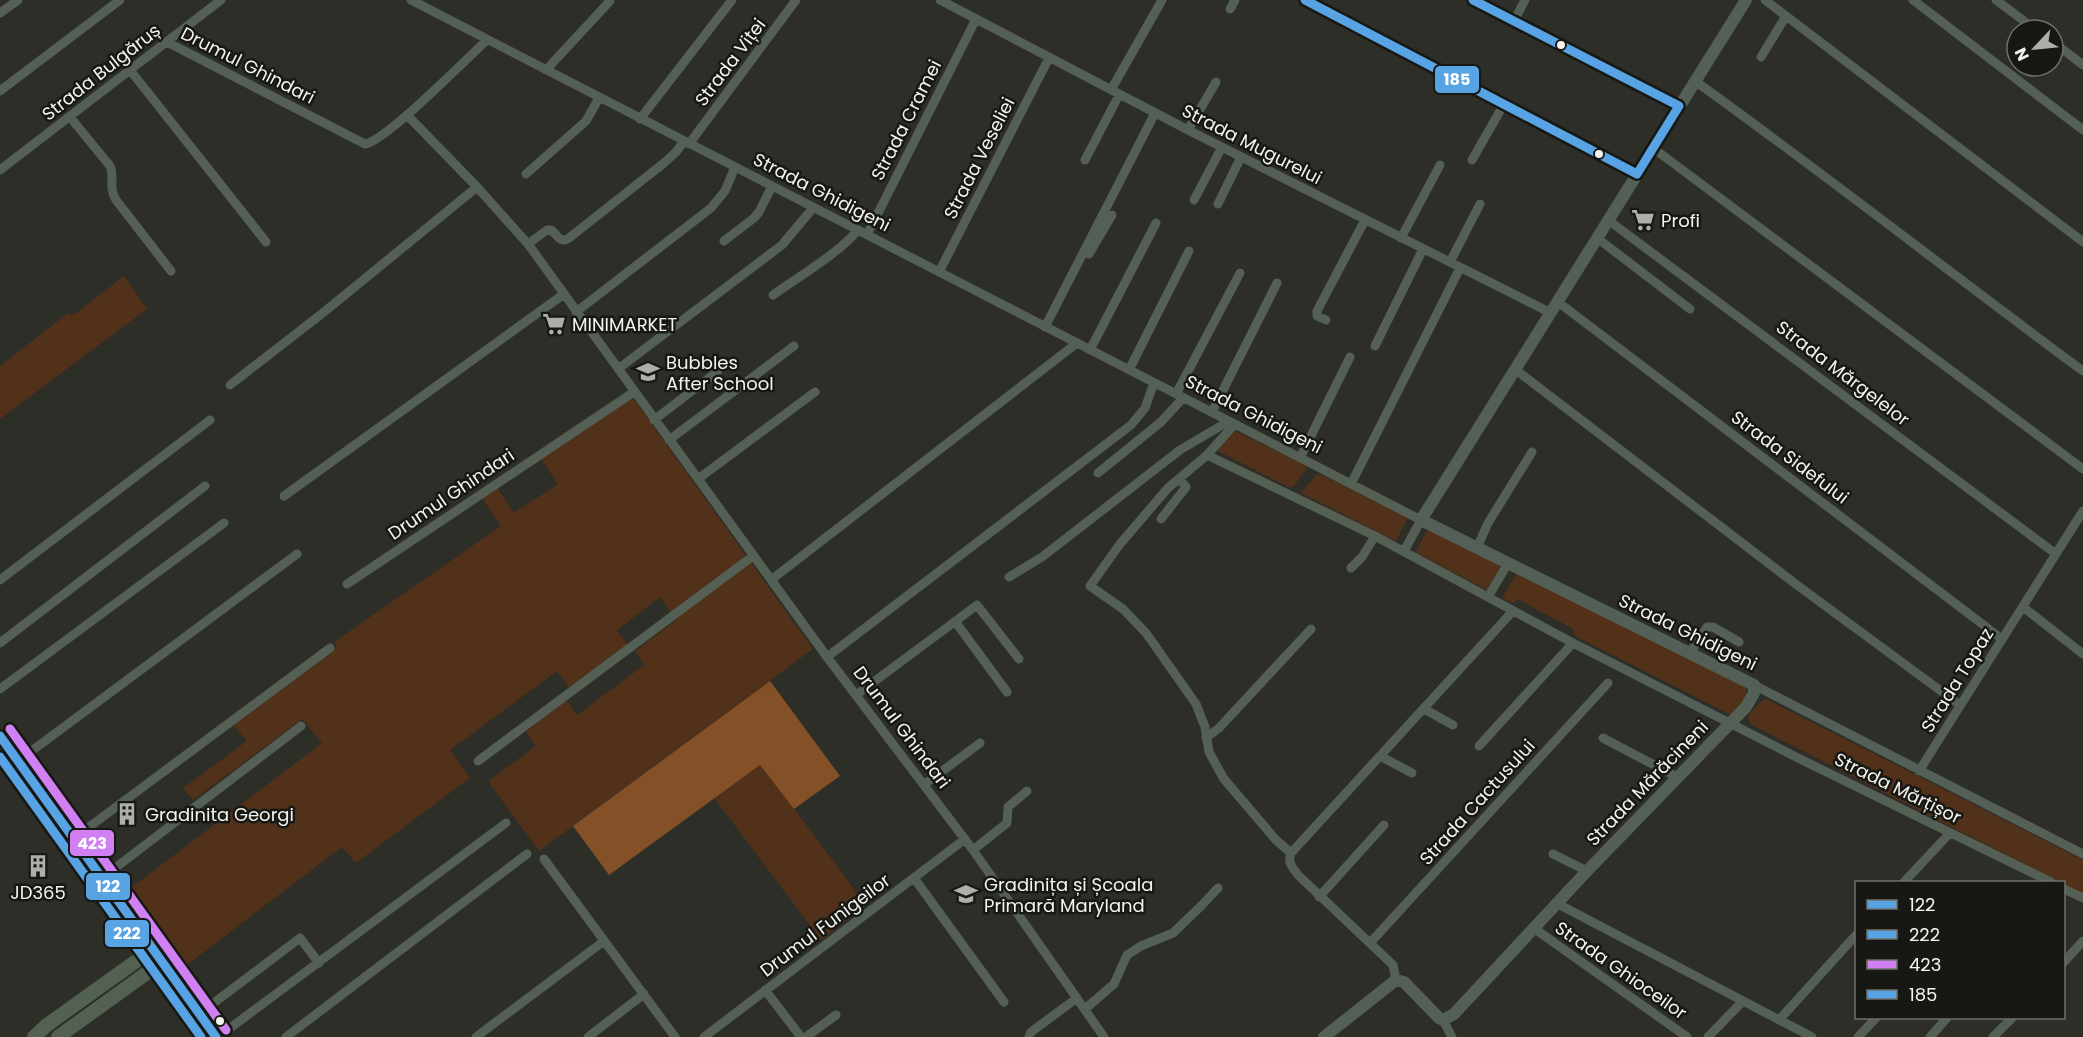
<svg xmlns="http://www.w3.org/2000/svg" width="2083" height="1037" viewBox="0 0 2083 1037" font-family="Poppins,sans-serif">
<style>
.green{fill:#513119}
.forest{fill:#845027}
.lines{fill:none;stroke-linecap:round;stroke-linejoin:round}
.minor{stroke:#546055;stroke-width:9}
.tertiary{stroke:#546055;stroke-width:12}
.secondary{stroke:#526152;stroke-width:14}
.bus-1-casing{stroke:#171813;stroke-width:14}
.bus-2-casing{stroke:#171813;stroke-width:14}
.bus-3-casing{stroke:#171813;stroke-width:14}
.bus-4-casing{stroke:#171813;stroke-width:14}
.bus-1{stroke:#58a3e3;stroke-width:9}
.bus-2{stroke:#58a3e3;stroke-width:9}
.bus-3{stroke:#d080f3;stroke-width:9}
.bus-4{stroke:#58a3e3;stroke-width:9}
.bus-dot{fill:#f3f4ed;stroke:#171813;stroke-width:2}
.labels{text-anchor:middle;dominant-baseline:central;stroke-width:5;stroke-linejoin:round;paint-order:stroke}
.street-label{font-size:18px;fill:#f3f4ed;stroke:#171813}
.poi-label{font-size:18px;fill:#f3f4ed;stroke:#171813;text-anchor:start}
.line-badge{stroke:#171813;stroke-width:2}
.badge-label{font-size:16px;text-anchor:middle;font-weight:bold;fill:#fff}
</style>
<rect width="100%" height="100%" fill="#2d2e28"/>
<!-- green -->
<path class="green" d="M124,276L147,309L0,419V366L68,313L72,316Z
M633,398L813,649L539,851L488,781L536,746L526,732L566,700L577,715L644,665L635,651L676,620L660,597L617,630L628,645L570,688L557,671L450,750L470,778L356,863L342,847L184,967L128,890L322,743L302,719L193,800L183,788L247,741L233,725L337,647L334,642L501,526L482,498L497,488L514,513L558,484L541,459Z
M1235,431L1305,465V471L1294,486L1290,488L1216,450Z
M1317,474L1323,475L1408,518L1396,541L1301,493Z
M1428,529L1499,564V569L1487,590L1417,553L1416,551Z
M1517,573L1744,685C1751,698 1740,705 1731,715L1575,636L1573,629L1519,600L1512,603L1502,598Z
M1766,699L2083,860V894L1752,725L1749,722L1748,716L1758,704Z
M761,764L866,905L821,940L714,798Z"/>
<!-- forest -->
<path class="forest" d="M770,681L840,776L794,809L760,765L609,875L573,826Z"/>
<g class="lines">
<!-- minor -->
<path class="minor" d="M411,0L1421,520L1404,551
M940,0L1188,130L1551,313
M1765,0L2083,242
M1913,0L2083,130
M1996,0L2036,30
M1230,9L1235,0
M0,13L18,0
M1514,21L1525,0
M167,42L365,144C387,140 466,59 487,40
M2053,42L2083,65
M1761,57L1786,16
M130,70L266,242
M546,70L610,1
M1695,81C1826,175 1953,275 2083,371
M1111,90L1162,0
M0,91L120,0
M407,115L477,187L528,244L827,657L973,850L1104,1037
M70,117L110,166C115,178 108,187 116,200L171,271
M640,119L732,0
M1188,130L1216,82
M689,144L796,0
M1653,148L2083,469
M1085,160L1119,95
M1472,160L1504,104
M0,170L221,0
M526,174L586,121L599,98
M1194,200L1222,147
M1218,204L1241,157
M1608,220L2056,554
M867,235L976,19
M1401,238L1440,165
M1597,238L1690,309
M724,241L754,218L759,212L772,186
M528,244L547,230H551C558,235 560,244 569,238L664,163L676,152L684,141
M1089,254L1112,215
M1450,262L1480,204
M939,272L1049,58
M773,295C799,276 838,254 858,230
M1558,302L2002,639
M576,312L711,208L725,191L735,167
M1326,320L1317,316V311L1365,220
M1045,327L1155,113
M1375,346L1423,249
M1090,350L1156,223
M618,369L782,245L813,208
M1129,370L1189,251
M1516,370L1797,585L1960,705
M230,385L324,312L477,187
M1176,394L1240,273
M1212,412L1277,283
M654,420L718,371
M1235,424L1207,455L1168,488L1120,544L1090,586L1123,609L1146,633L1196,704L1205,727L1209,752L1224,779L1276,840L1291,853
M669,440L794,346
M1207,455L1375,536L1573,643L1800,759L2051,882
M1300,458L1350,357
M1098,473L1161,422L1183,398
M698,479L815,392
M1351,484L1460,268
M284,496L564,294
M1161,519L1186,487L1179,479
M1477,548L1488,523L1532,452
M1351,568L1362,557L1375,536
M1009,577L1042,557L1180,450L1229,421
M0,580L210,420
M771,580L1077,343
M347,584L634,392
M1488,597L1508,563
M2023,607L2083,654
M953,623L977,605L1019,659
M0,643L205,486
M1690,653L1707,627H1713L1739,642
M827,657L1131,425L1145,408L1154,383
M1754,685L2083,854
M0,689L224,523
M856,695L953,623L957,624L1007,692
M1424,709L1453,725
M1206,738L1219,728L1311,629
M1603,738L1677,777
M1479,746L1573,643
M1380,756L1412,773
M18,761L297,554
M478,761L753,556
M1919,771L2083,511
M925,784L980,743
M73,839L330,648
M973,850L1007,823L1008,807L1027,791
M1553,854L1587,871
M544,859L675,1037
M102,878L301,726
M914,878L1004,1002
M1904,882L1950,833
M2064,889L2083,898
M1319,897L1384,825
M1558,904L1812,1037
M1535,929L1687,1037
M1370,943L1608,683
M2064,962L2083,941
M1396,980L1393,965L1298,875C1293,868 1287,863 1291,853L1513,611
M765,990L801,1037
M1085,1009L1114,984L1127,955L1141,946L1173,933L1202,905L1218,888
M199,1014L300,938L319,963
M1443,1020L1452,1037
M1779,1020L1856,935
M218,1037L506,823
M286,1037L527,854
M476,1037L604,941
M588,1037L644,994
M704,1037L965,839
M806,1037L836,1015
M1029,1037L1031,1032L1077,998
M1708,1037L1743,1001
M1858,1037L1876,1018
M1930,1037L1947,1018
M1993,1037L2012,1018"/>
<!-- tertiary -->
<path class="tertiary" d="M1305,0L1637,174
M1473,0L1679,106
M1324,1037L1396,980L1404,982L1439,1018L1443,1020L1454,1014L1587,871L1746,707L1754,693V685L1421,520L1746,0"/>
<!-- secondary -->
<path class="secondary" d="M0,736L216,1037
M34,1037L47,1025L153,949
M58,1037L162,962"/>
<!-- bus-1 casing -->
<g class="bus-1-casing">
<path id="bus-1" d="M0,736L216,1037"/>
</g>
<!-- bus-2 casing -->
<g class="bus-2-casing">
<path id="bus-2" d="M0,757L201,1037"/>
</g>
<!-- bus-3 casing -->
<g class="bus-3-casing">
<path id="bus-3" d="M10,729L226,1030"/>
</g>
<!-- bus-4 casing -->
<g class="bus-4-casing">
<path id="bus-4" d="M1305,0L1637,174L1679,106L1473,0"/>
</g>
<!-- bus-1 -->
<use href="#bus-1" class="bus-1"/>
<!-- bus-2 -->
<use href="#bus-2" class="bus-2"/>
<!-- bus-3 -->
<use href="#bus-3" class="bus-3"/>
<!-- bus-4 -->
<use href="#bus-4" class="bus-4"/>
</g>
<!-- icons -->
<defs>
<g id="supermarket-bare" transform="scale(1.8)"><path d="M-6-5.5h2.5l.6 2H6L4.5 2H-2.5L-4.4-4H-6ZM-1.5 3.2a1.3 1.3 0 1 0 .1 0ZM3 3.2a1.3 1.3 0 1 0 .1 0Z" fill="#aeafa8" stroke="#171813" stroke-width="2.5" paint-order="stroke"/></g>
<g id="school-bare" transform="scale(1.8)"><path d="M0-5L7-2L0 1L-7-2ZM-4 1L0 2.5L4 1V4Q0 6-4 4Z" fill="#aeafa8" stroke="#171813" stroke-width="2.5" paint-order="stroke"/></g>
<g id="building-bare" transform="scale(1.8)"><path d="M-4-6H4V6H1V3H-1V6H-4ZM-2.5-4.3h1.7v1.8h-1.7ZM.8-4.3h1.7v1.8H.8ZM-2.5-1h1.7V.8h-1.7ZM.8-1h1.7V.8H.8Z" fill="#aeafa8" stroke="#171813" stroke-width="2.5" paint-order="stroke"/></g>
</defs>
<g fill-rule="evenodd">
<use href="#supermarket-bare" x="1643" y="220"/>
<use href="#supermarket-bare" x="554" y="324"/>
<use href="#school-bare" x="648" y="372"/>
<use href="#building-bare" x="127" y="814"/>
<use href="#building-bare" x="38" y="866"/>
<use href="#school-bare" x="966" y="894"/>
</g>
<!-- markers -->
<g class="bus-dot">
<circle cx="1561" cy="45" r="5"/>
<circle cx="1599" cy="154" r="5"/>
<circle cx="220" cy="1021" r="5"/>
</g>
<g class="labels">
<!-- street labels -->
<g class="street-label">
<text transform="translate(730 62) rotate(-53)">Strada Viței</text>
<text transform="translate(248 65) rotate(27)">Drumul Ghindari</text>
<text transform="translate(101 72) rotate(-38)">Strada Bulgăruș</text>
<text transform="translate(906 120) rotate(-63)">Strada Cramei</text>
<text transform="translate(1252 144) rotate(27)">Strada Mugurelui</text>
<text transform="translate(979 158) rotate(-63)">Strada Veseliei</text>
<text transform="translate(822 192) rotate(27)">Strada Ghidigeni</text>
<text transform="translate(1843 373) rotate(37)">Strada Mărgelelor</text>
<text transform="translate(1254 414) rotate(27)">Strada Ghidigeni</text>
<text transform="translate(1790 457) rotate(37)">Strada Sidefului</text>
<text transform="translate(451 494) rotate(-34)">Drumul Ghindari</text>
<text transform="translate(1688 632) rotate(26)">Strada Ghidigeni</text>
<text transform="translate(1957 680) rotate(-58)">Strada Topaz</text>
<text transform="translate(902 727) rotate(53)">Drumul Ghindari</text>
<text transform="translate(1647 783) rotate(-46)">Strada Mărăcineni</text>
<text transform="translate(1898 788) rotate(26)">Strada Mărțișor</text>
<text transform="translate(1477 802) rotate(-48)">Strada Cactusului</text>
<text transform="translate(825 925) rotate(-37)">Drumul Funigeilor</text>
<text transform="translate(1621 970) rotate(35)">Strada Ghioceilor</text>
</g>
<!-- poi labels -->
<g class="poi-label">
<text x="1661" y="220">Profi</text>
<text x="572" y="324">MINIMARKET</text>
<text x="666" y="362">Bubbles<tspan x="666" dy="21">After School</tspan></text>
<text x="145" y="814">Gradinita Georgi</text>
<text x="984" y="884">Gradinița și Școala<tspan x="984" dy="21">Primară Maryland</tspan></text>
<text x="38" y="892" text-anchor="middle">JD365</text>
</g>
</g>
<g class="line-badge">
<rect x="1434" y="65" width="46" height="29" rx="6" fill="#58a3e3"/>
<rect x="69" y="829" width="46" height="28" rx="6" fill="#d080f3"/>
<rect x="85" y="872" width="46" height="29" rx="6" fill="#58a3e3"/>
<rect x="104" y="919" width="46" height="29" rx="6" fill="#58a3e3"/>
</g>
<g class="badge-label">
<text x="1457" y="85">185</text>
<text x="92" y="849">423</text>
<text x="108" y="892">122</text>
<text x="127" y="939">222</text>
</g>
<!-- legend -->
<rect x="1855" y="881" width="210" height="138" fill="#171813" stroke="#6f706a" stroke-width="1.5"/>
<rect x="1867" y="900" width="30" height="9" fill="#58a3e3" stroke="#6f706a" stroke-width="1.5"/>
<text x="1909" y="911" font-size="18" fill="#f3f4ed">122</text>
<rect x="1867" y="930" width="30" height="9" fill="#58a3e3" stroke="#6f706a" stroke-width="1.5"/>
<text x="1909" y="941" font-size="18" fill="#f3f4ed">222</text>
<rect x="1867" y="960" width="30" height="9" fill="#d080f3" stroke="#6f706a" stroke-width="1.5"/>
<text x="1909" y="971" font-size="18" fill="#f3f4ed">423</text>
<rect x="1867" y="990" width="30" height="9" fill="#58a3e3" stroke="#6f706a" stroke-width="1.5"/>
<text x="1909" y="1001" font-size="18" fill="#f3f4ed">185</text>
<!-- north arrow -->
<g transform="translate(2035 48) rotate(244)"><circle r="28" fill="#171813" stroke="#6f706a" stroke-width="1.5"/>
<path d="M0-4.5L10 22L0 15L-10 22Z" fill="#aeafa8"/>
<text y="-9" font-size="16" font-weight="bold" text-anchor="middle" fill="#f3f4ed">N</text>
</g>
</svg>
